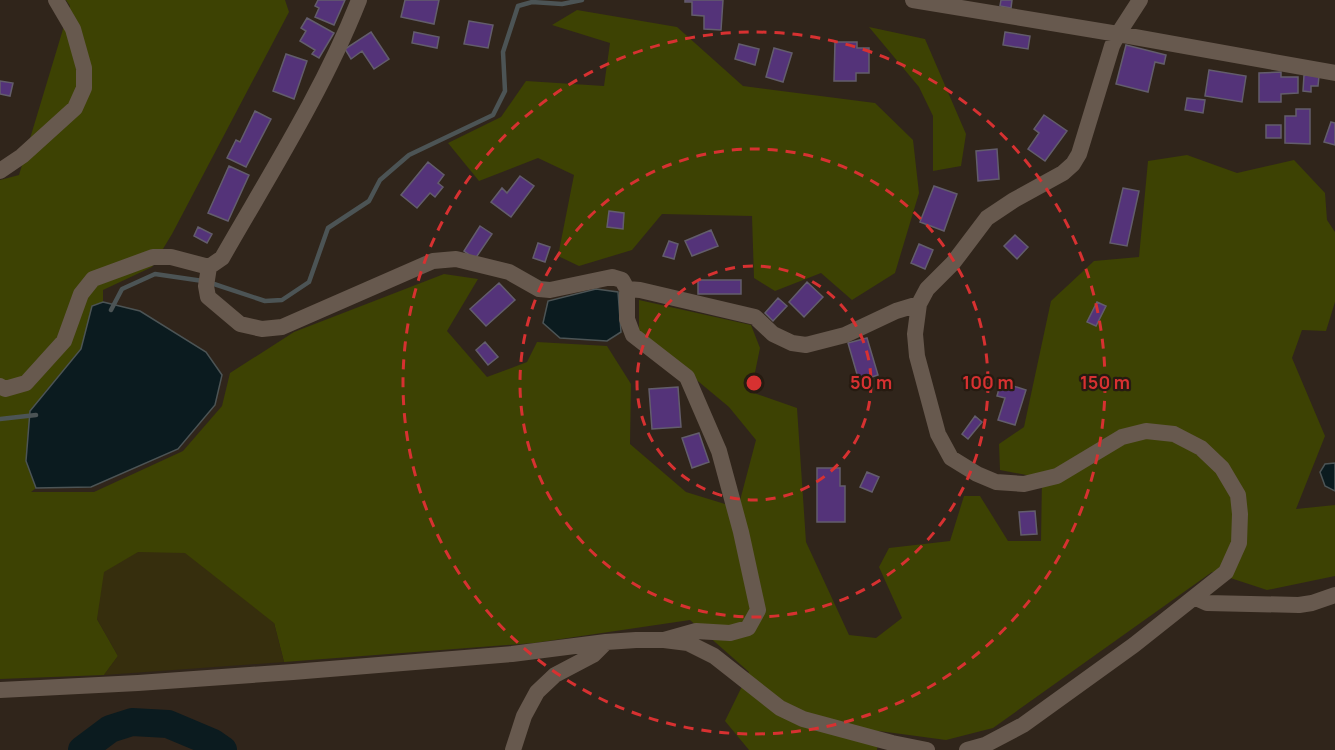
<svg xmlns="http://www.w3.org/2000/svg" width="1335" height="750" viewBox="0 0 1335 750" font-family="Manrope,sans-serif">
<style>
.green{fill:#3d4203}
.sand{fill:#362e0d}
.water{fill:#0b1b1f;stroke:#4c5455;stroke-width:1.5}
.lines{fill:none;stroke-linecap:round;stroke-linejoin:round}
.stream{stroke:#4c5455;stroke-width:4.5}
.river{stroke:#0b1b1f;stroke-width:28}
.building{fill:#543379;stroke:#635d6c;stroke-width:1.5}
.minor{stroke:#67594e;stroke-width:16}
.ring{fill:none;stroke:#d73131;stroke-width:3;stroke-dasharray:10 8}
.centre{fill:#d73131;stroke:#261b11;stroke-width:3}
.ring-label{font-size:18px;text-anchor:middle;font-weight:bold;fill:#d73131;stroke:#261b11;stroke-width:4.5;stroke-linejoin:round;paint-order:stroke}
</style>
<rect width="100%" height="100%" fill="#30251b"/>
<!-- green -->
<path class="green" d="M66,0H285L289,12L172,234L152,267L103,290V302L92,306L81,349L43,394L26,461L36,488L31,492H94L183,451L222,406L230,373L294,332L444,274L478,279L447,331L487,377L527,362L537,342L607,346L631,384L630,444L686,492L738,508L756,440L729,407L639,332V300L751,325L760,348L751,392L797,408L806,542L849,635L876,638L902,618L879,567L889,548L950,541L964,496H980L1008,541H1041L1042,478L1000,470L999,444L1024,427L1051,301L1094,261L1139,257L1148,161L1187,155L1237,173L1294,160L1325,193L1327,220L1335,232V302L1326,331L1302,330L1292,358L1325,436L1296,509L1335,505V576L1267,590L1212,572L993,728L946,740L879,731L877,750H749L725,721L749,672L690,620L534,643L284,662L274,623L97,619L118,656L104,675L0,679V180L19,175L70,6Z
M577,10L677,27L743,86L875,103L913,140L919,193L895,273L852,300L821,273L775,291L754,278L752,216L662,214L632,250L579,266L558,256L574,175L538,158L479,181L448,143L501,117L526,81L604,86L610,43L552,25Z
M869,27L925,39L966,134L961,166L933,171V116L919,87Z"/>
<!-- sand -->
<path class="sand" d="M138,552L185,553L274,623L284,662L104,675L118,656L97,619L104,572Z"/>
<!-- water -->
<path class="water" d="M596,289L618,292L621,332L607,341L560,338L543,323L548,301Z
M103,302L140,311L206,352L222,375L215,405L178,449L91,487L36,488L26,461L30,411L81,349L92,306Z
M1335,463V491L1325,486L1320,472L1325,464Z"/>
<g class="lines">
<!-- stream -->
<path class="stream" d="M211,283L265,301L282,300L309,282L328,228L369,201L380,180L409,155L493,115L505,91L503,52L518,6L532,2L562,4L582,0
M111,310L122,289L155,274L203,281
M0,419L36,415"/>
<!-- river -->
<path class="river" d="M82,750L110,729L132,722L168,724L213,743L223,750"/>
</g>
<!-- building -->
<path class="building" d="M318,0H345L334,25L315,17L319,8L315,6Z
M405,0H439L434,24L401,17Z
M685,0H723L721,30L704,29V16L692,15V2H685Z
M1001,0H1012L1011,8L1000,6Z
M307,18L334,33L319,58L312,54L315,50L300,41L306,31L301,28Z
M469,21L493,25L488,48L464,44Z
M371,32L389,59L374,69L362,51L351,59L345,49Z
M414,32L439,37L437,48L412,43Z
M1005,32L1030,36L1028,49L1003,45Z
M835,42H857V48H869V73H856V81H834Z
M739,44L759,49L755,65L735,59Z
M1126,45L1166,55L1164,64L1155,62L1148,92L1116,84Z
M774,48L792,53L783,82L766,77Z
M286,54L307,61L294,99L273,91Z
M1209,70L1246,76L1242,102L1205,96Z
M1281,72V77H1298V93L1281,94V102H1259V73Z
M1304,75L1319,76L1318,86H1311V92L1303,91Z
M0,81L13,83L10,96L0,94Z
M1187,98L1205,100L1203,113L1185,110Z
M1296,109H1310V144L1285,143V116H1296Z
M255,111L271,119L246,167L227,158L236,140L240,142Z
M1044,115L1067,131L1045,161L1028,149L1039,133L1034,129Z
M1331,122L1335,123V145L1324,142Z
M1266,125H1281V138H1266Z
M997,149L999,179L978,181L976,151Z
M428,162L444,175L438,183L443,187L435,197L430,193L417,208L401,195Z
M229,166L249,175L228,221L208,213Z
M520,176L534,186L511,217L491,202L502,188L507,193Z
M934,186L957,194L944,231L920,222Z
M1123,188L1139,191L1127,246L1110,243Z
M609,211L624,213L623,229L607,227Z
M480,226L492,234L475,259L464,251Z
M198,227L212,234L207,243L194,236Z
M711,230L718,246L692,256L685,241Z
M1015,235L1028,247L1017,259L1004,246Z
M669,241L678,244L674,259L663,256Z
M538,243L550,247L545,262L533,258Z
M919,244L933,250L925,269L911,263Z
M698,280H741V294H698Z
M807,282L823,297L804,317L789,302Z
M499,283L515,300L486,326L470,309Z
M778,298L787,306L773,321L765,313Z
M1097,302L1106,306L1096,326L1087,322Z
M867,338L878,375L859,381L848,343Z
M485,342L498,357L488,365L476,350Z
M1001,382L1026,390L1015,425L998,420L1005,398L997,396Z
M678,387L681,427L652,429L649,389Z
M975,416L982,422L968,439L962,434Z
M699,433L709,462L692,468L682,438Z
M817,468H840V486H845V522H817Z
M867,472L879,477L872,492L860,487Z
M1035,511L1037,534L1021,535L1019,512Z"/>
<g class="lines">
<!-- minor -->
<path class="minor" d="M359,0C323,91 270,174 222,258L209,267L206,286L208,297L240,324L262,329L282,327L433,261L456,259L509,272L539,289L550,290L612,277L622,280L627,289V319L633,335L687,377L719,451L741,532L758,610L748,628L730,633L696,631L664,640
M913,0L1118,34L1335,73
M0,171L22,156L75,108L84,88V68L73,29L56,0
M627,289L640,290L755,317L773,334L792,343L806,345L845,335L896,311L919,304
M0,386L5,389L26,383L64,341L81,294L93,279L153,257H171L209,267
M1196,598L1207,603L1299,605L1312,603L1335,595
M0,690L138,683L293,672L512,654L606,642L636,640H664L688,643L714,656L780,708L803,719L892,743L927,750
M513,750L524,716L537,692L555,675L593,655L606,642
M967,750L985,745L1023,725L1134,645L1226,572L1239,543L1240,514L1238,495L1222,468L1201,448L1174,434L1146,431L1122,437L1057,476L1024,484L996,482L977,474L951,458L938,434L917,356L915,334L919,304L927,289L953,263L987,218L1014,200L1063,173L1073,164L1079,154L1112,46L1118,34L1140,0"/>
</g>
<!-- distance rings -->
<g class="ring">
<circle cx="754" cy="383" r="117"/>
<circle cx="754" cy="383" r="234"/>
<circle cx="754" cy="383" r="351"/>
</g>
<circle cx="754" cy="383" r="9" class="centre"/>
<g class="ring-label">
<text x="871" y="389">50 m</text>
<text x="988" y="389">100 m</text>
<text x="1105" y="389">150 m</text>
</g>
</svg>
